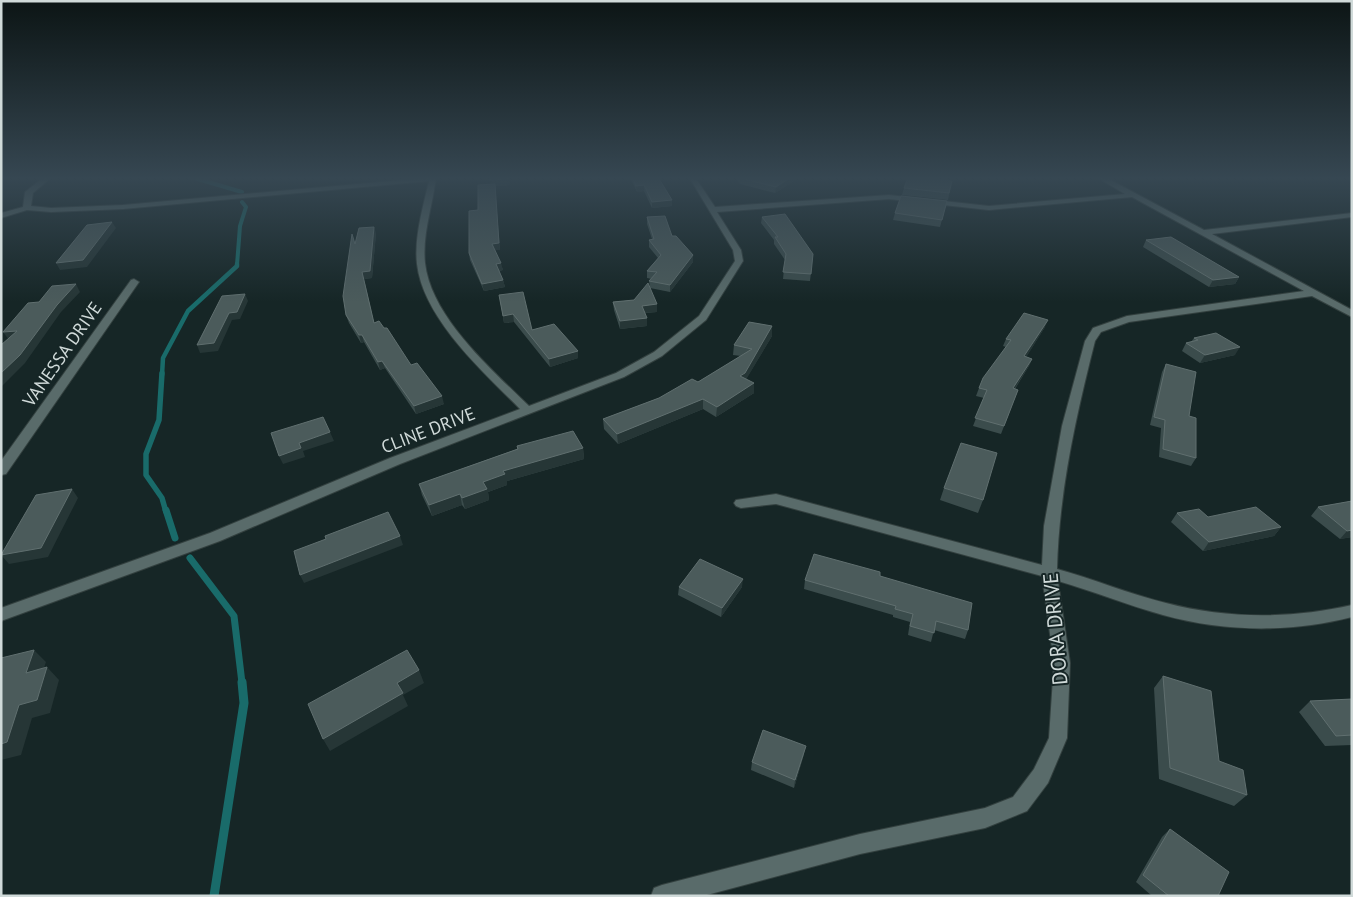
<svg xmlns="http://www.w3.org/2000/svg" width="1353" height="897" viewBox="0 0 1353 897" font-family="'PT Sans',sans-serif">
<style>
.lines{fill:none;stroke-linecap:round;stroke-linejoin:round}
.stream-far4{stroke:#196b6a;stroke-width:4}
.stream-far3{stroke:#196b6a;stroke-width:4.5}
.stream-far2{stroke:#196b6a;stroke-width:5.5}
.stream-far1{stroke:#196b6a;stroke-width:7}
.stream{stroke:#196b6a;stroke-width:9}
.minor-casing{stroke:#33403f;stroke-width:2}
.minor{fill:#596b6a;fill-rule:evenodd}
.wall{fill:#3b4c4c}
.shaded-wall{fill:#263636}
.building{fill:#4b5b5b;stroke:#606f6f}
.labels{text-anchor:middle;dominant-baseline:central;stroke-width:4;stroke-linejoin:round;paint-order:stroke}
.street-label{font-size:18px;fill:#d0dad9;stroke:#162626}
.near-street-label{font-size:21px;fill:#d0dad9;stroke:#162626}
</style>
<rect width="100%" height="100%" fill="#162626"/>
<g class="lines">
<!-- stream-far4 -->
<path class="stream-far4" d="M191,177L242,192
M237,265L240,226L246,207L242,202"/>
<!-- stream-far3 -->
<path class="stream-far3" d="M162,375L163,358L188,311L237,266V264"/>
<!-- stream-far2 -->
<path class="stream-far2" d="M162,373L159,420L146,454V475L162,498L166,512"/>
<!-- stream-far1 -->
<path class="stream-far1" d="M166,510L175,538
M190,558L234,616L242,683"/>
<!-- stream -->
<path class="stream" d="M214,896L244,703L242,682"/>
<!-- minor casing -->
<g class="minor-casing">
<path id="minor" d="M44,177H52L33,193L31,206L51,208L123,205L436,177C433,205 422,234 425,263C431,317 492,370 529,406L616,373L654,352L699,316L735,261L733,250L689,177H695L715,207L889,195L989,206L1125,194L1096,177H1105L1204,230L1352,213V217L1212,234L1352,310V317L1312,296L1129,322L1101,332L1095,341C1076,416 1059,491 1057,569C1094,579 1129,594 1166,603C1227,619 1291,619 1352,605V617C1290,633 1224,632 1163,615C1127,605 1093,591 1058,581L1070,663L1067,738L1048,783L1027,811L985,828L860,854L703,896H651L654,888L662,885L860,834L985,808L1013,797L1034,769L1049,738L1054,663L1042,576L776,504L741,508L736,506L734,503L736,500L776,494L1042,565L1044,526L1062,426L1085,341L1093,328L1127,316L1304,291L1132,197L989,210L889,199L717,212L741,250L743,261L706,320L662,356L624,377L400,464L220,541L1,621V608L210,533L390,458L520,409C483,372 423,318 417,264C414,237 423,207 429,181L123,209L51,212L27,210L1,218V213L23,207L25,192Z
M134,279L139,282L6,474L1,475V461L131,280Z"/>
</g>
<!-- minor -->
<use href="#minor" class="minor"/>
</g>
<!-- wall -->
<path class="wall" d="M630,177H658L672,200V206L652,208L644,191L637,192Z
M734,177H800L775,193L740,184Z
M952,181L948,200L902,195L904,188Z
M490,184L510,185L495,186L500,250H495L503,270L499,271L503,280L505,287L484,291L470,260L469,253L478,210Z
M947,201L940,227L893,220L895,213Z
M647,217L672,236L693,262L670,292L650,288L657,312L645,313L647,326L620,329L614,310L613,302L634,300L650,287L649,281L652,279L647,278V271L658,258L649,247V240L652,239L647,224Z
M762,217L813,254L810,281L783,279L785,260L774,244V240L761,223Z
M376,233L372,278L364,279L374,323L444,404L416,414L385,368L380,370L364,342L361,343L349,323L346,315L355,244Z
M1146,240L1239,277L1235,284L1209,287L1143,247Z
M499,295L532,330L578,351V358L550,367L514,322L504,323Z
M772,326V336L746,379L754,393L716,417L703,409L618,444L604,429L603,419L659,398L698,382L741,356L733,355L734,345Z
M1045,327L1026,357L1032,359L1029,366L1015,389L1018,390L1001,434L973,426L984,398L976,396L979,388L1006,347L1003,346L1006,339Z
M1194,338L1235,355L1200,363L1182,351L1186,343L1191,342Z
M1166,364L1189,416L1196,458L1191,466L1159,457L1161,428L1150,425L1162,372Z
M517,446L583,448L584,459L507,481V485L488,492L489,500L465,509L462,505L432,516L422,495L419,484L517,449Z
M944,488L983,500L978,513L940,500Z
M1352,501V537L1340,539L1311,516L1318,507Z
M1177,513L1208,517L1281,527L1274,536L1203,551L1171,522Z
M880,576L968,630L965,639L934,630L931,642L908,635L910,622L893,617V615L804,589L805,580Z
M679,587H742L721,617L678,595Z
M1163,676L1219,761L1247,795L1234,806L1159,779L1154,688Z
M1352,699V745L1325,746L1299,712L1310,701Z
M804,754L794,788L751,770L752,762Z
M1170,829L1218,896H1152L1136,882L1162,837Z"/>
<!-- shaded-wall -->
<path class="shaded-wall" d="M791,177H800L775,193L776,187Z
M509,179L510,185L495,186L500,250H493L492,244L491,186L490,180Z
M644,185V191L637,192L636,186Z
M672,200V206L652,208V202Z
M112,222L116,228L87,267L60,270L56,263Z
M374,227L376,233L372,278L364,279L376,330L362,272Z
M693,255V262L670,292V285Z
M501,263L503,270L497,271L496,264Z
M1239,277L1235,284L1209,287L1213,280Z
M503,280L505,287L484,291L482,284Z
M76,284L80,292L61,312L25,363L1,387V373L57,305Z
M245,294L248,301L240,319L232,320L218,351L200,353L197,345L229,313Z
M657,304V312L642,313V306Z
M513,314L514,322L504,323L503,316Z
M647,318V326L620,329V321Z
M1048,320L1045,327L1022,364L1024,356Z
M772,326V336L744,383L740,376Z
M17,331L9,340L3,332Z
M359,335H362L364,342L361,343Z
M1240,347L1235,355L1200,363L1205,355Z
M578,351V358L550,367L549,359Z
M1032,359L1029,366L1010,396L1013,388Z
M382,361L385,368L380,370L378,362Z
M754,383V393L716,417L717,407Z
M442,396L444,404L416,414L414,406Z
M703,399V409L618,444L617,434Z
M330,432L334,441L303,451L305,457L283,464L279,456L299,443Z
M583,448L584,459L507,481V485L488,492L489,500L465,509L462,498L483,482L503,471Z
M72,489L78,498L48,557L9,564L1,555Z
M460,494L462,505L432,516L429,505Z
M1281,527L1274,536L1203,551L1209,542Z
M1352,530V537L1340,539L1347,531Z
M400,536L403,545L304,583L300,575Z
M743,579L742,587L721,617L722,608Z
M34,650L46,662L38,685L26,673Z
M47,667L59,680L50,713L32,718L21,755L1,760V744L19,705Z
M419,670L424,683L403,695L408,706L330,751L323,739L397,683Z
M806,746L804,754L794,788L795,780Z"/>
<!-- building -->
<path class="building" d="M489,177H509V179L490,180Z
M632,177H658L672,200L652,202L644,185L636,186Z
M739,177H791L776,187L740,178Z
M908,177H922L952,181L949,193L904,188Z
M495,184L499,243L492,244L501,263L496,264L503,280L482,284L469,253V211L478,210V185Z
M901,196L947,201L942,220L895,213Z
M785,214L813,254L811,274L783,272L786,254L775,237H778L762,217Z
M665,216L672,236H676L693,255L670,285L649,281L657,272L647,271L661,255L649,240L654,239L647,217Z
M112,222L83,260L56,263L87,225Z
M374,227L370,271L362,272L374,323L379,321L384,328H387L411,365L417,363L442,396L414,406L382,361L378,362L362,335H359L346,315L343,296L352,234L355,244L359,228Z
M1171,237L1239,277L1213,280L1146,240Z
M648,283L657,304L642,306L647,318L620,321L613,302L634,300Z
M76,284L57,305L20,355L1,373V345L17,331L3,332L28,303L39,302L52,286Z
M523,292L532,330L554,324L578,351L549,359L513,314L503,316L499,295Z
M245,294L237,312L229,313L214,343L197,345L222,296Z
M1024,313L1048,320L1024,356L1032,359L1013,388L1018,390L1004,426L975,418L987,390L979,388L983,378L1011,340L1006,339Z
M749,322L772,326L745,373L740,376L754,383L717,407L703,399L617,434L603,419L659,398L692,379L698,382L752,349L734,345Z
M1216,333L1240,347L1205,355L1186,343L1198,340L1194,338Z
M1166,364L1196,372L1189,416L1196,418V458L1163,449L1165,420L1154,417Z
M323,417L330,432L299,443L301,448L279,456L271,433Z
M573,431L583,448L503,471L505,474L483,482L487,489L462,498L460,494L429,505L419,484L518,449L517,446Z
M961,443L997,453L983,500L944,488Z
M72,489L41,548L1,555L36,495Z
M1352,501V530L1347,531L1318,507Z
M1256,507L1281,527L1209,542L1177,513L1199,509L1208,517Z
M388,512L400,536L300,575L294,551L326,539L325,536Z
M814,554L880,572V576L972,603L968,630L936,621L934,633L910,626L913,614L895,609L896,606L805,580Z
M700,559L743,579L722,608L679,587Z
M34,650L26,673L47,667L37,700L19,705L7,742L1,744V658Z
M407,650L419,670L397,683L403,693L323,739L308,704Z
M1163,676L1211,691L1219,761L1243,770L1247,795L1170,768Z
M1352,699V735L1336,736L1310,701Z
M763,730L806,746L795,780L752,762Z
M1170,829L1229,872L1218,896H1169L1143,875Z"/>
<!-- sky -->
<linearGradient id="sky" x2="0" y2="1"><stop stop-color="#0c1515"/><stop offset="0.59" stop-color="#364752"/><stop offset="1" stop-color="#364752" stop-opacity="0"/></linearGradient>
<rect width="1353" height="302" fill="url(#sky)"/>
<g class="labels">
<!-- street labels -->
<g class="street-label">
<text transform="translate(62 354) rotate(-55)">VANESSA DRIVE</text>
<text transform="translate(428 430) rotate(-21)">CLINE DRIVE</text>
</g>
<!-- near-street labels -->
<g class="near-street-label">
<text transform="translate(1055 629) rotate(-95)">DORA DRIVE</text>
</g>
</g>
<!-- border -->
<rect width="1353" height="897" fill="none" stroke="#d0dad9" stroke-width="5"/>
</svg>
